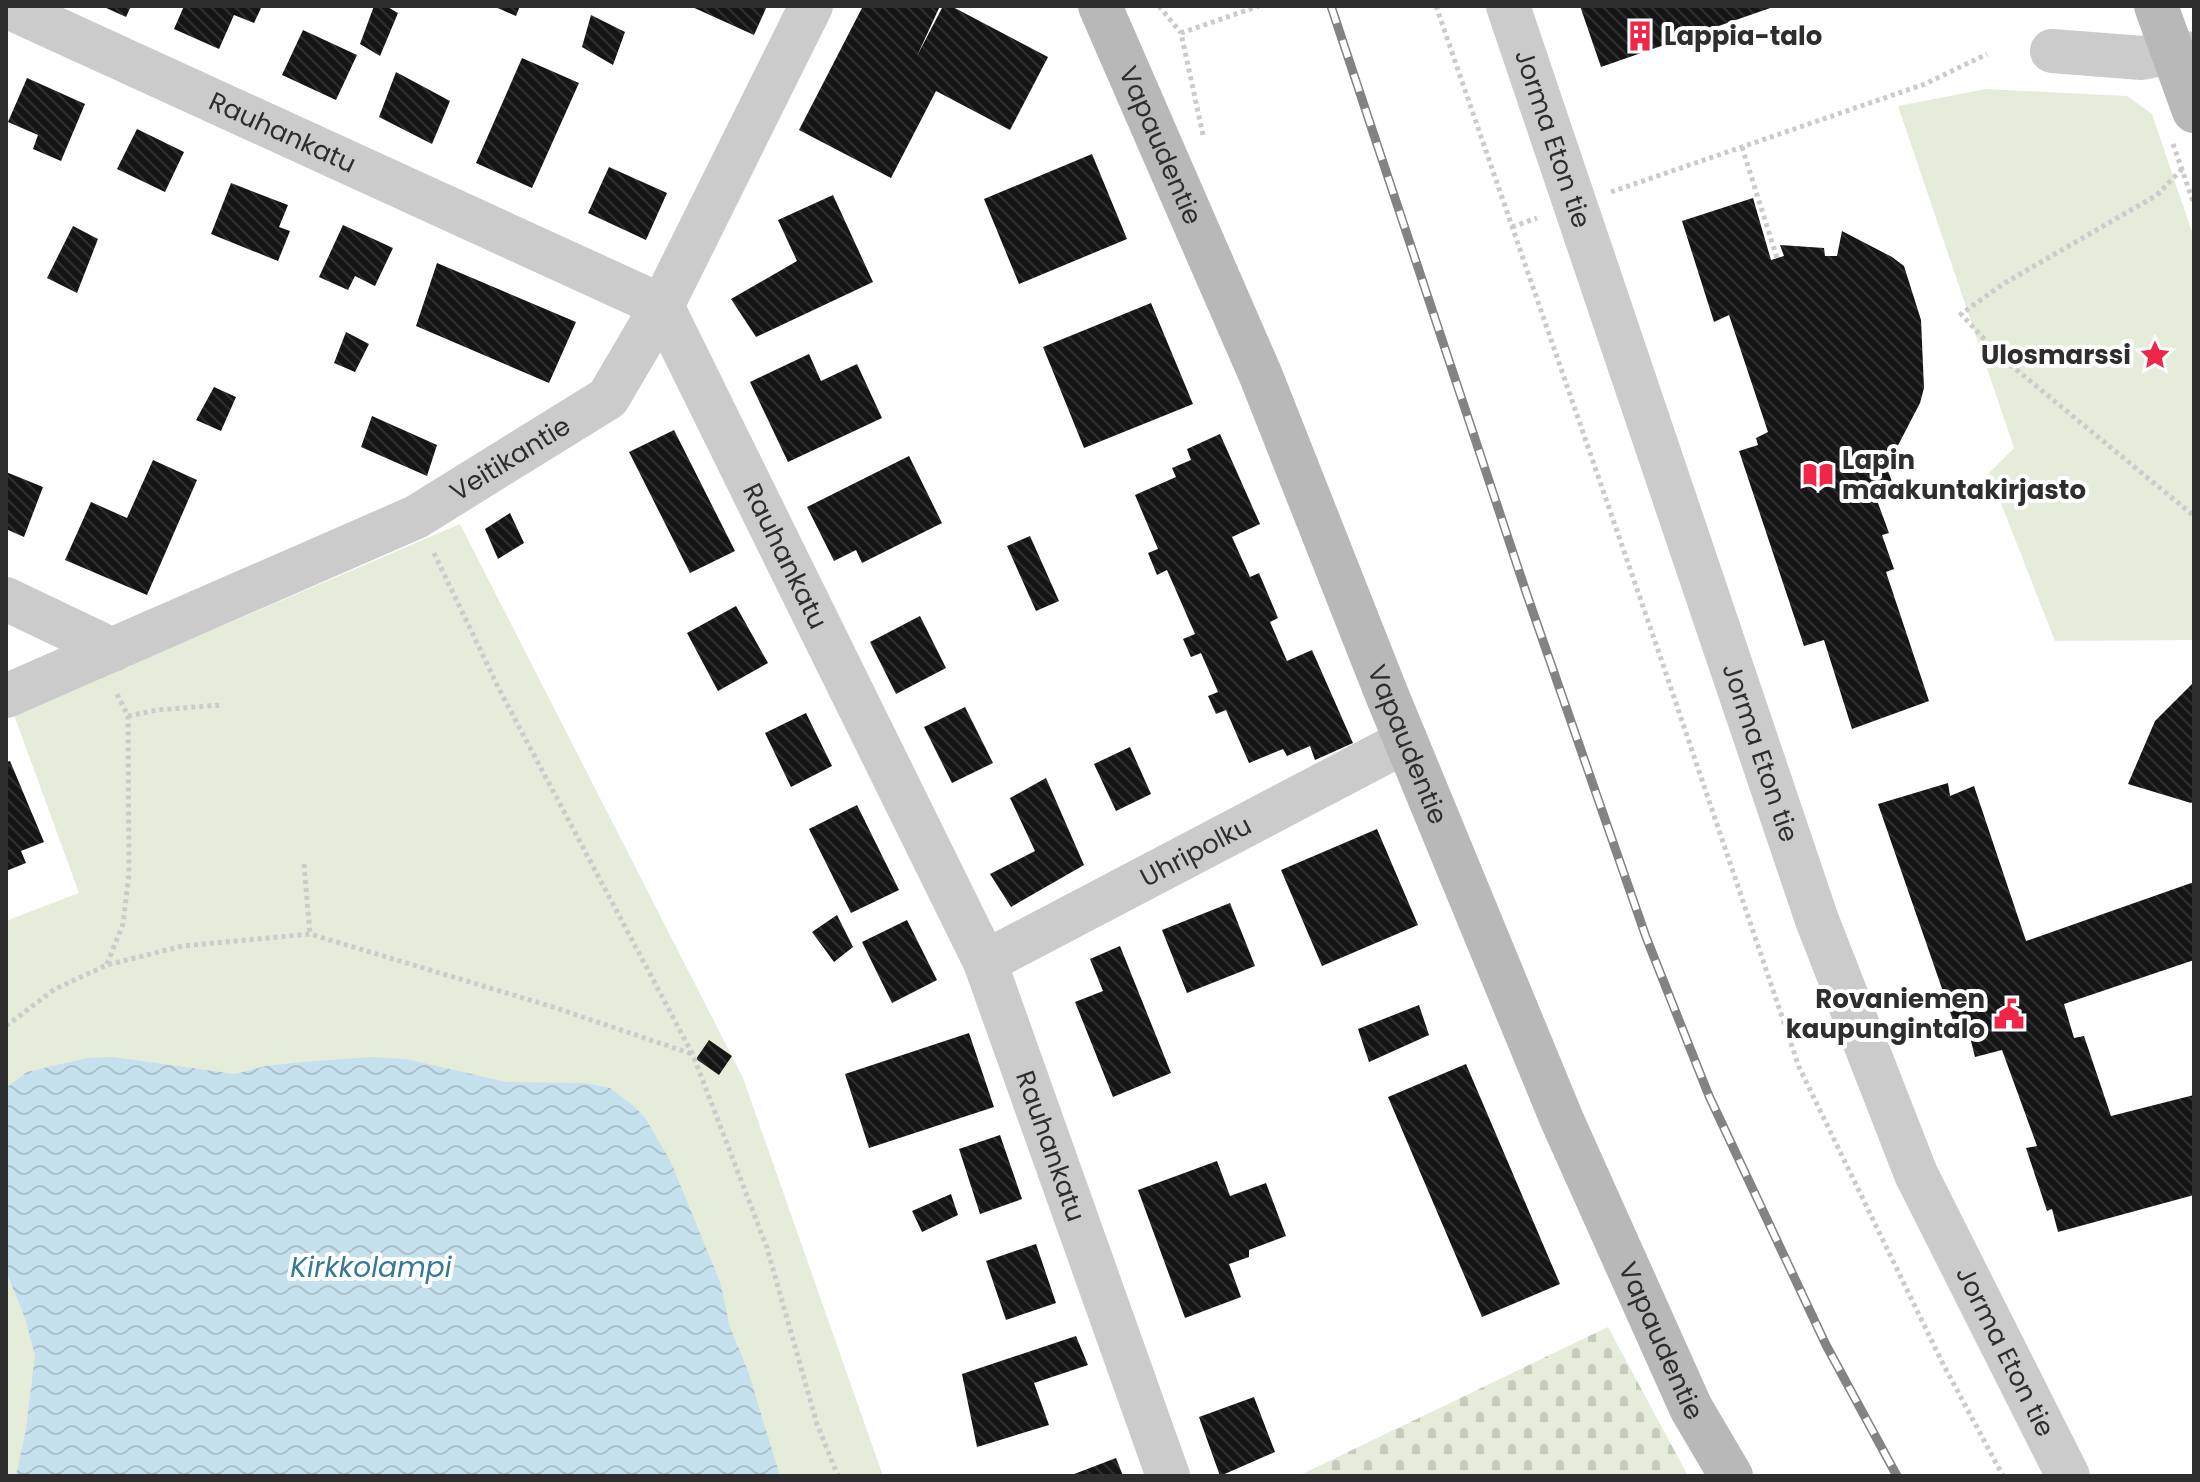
<svg xmlns="http://www.w3.org/2000/svg" width="2200" height="1482" viewBox="0 0 2200 1482" font-family="Poppins,sans-serif">
<style>
.green{fill:#e6ecda}
.cemetery{fill:url(#cemetery-stones)}
.water{fill:url(#water-waves)}
.building{fill:url(#building-back-hatch)}
.lines{fill:none;stroke-linecap:round;stroke-linejoin:round}
.path{stroke:#cbcbcb;stroke-width:5;stroke-dasharray:4 4;stroke-linecap:butt}
.street{stroke:#cbcbcb;stroke-width:44}
.secondary{stroke:#b8b8b8;stroke-width:44}
.rail-casing{stroke:#838383;stroke-width:9}
.rail{stroke:#fff;stroke-width:6;stroke-dasharray:18;stroke-linecap:butt}
.labels{text-anchor:middle;dominant-baseline:central;stroke-width:8;stroke-linejoin:round;paint-order:stroke}
.poi-label{font-size:26px;font-weight:bold;fill:#2e2e2e;stroke:#fff;text-anchor:start}
.street-label{font-size:26px;fill:#2e2e2e;stroke:#fff}
.water-label{font-size:28px;font-style:italic;fill:#377994;stroke:#fff}
</style>
<defs>
<pattern id="cemetery-stones" width="16" height="16" patternUnits="userSpaceOnUse" patternTransform="scale(2)"><rect width="16" height="16" fill="#e6ecda"/><path d="M2 7V4a2 2 0 0 1 4 0v3zM10 15v-3a2 2 0 0 1 4 0v3z" fill="#c6cbbb"/></pattern>
<pattern id="water-waves" width="16" height="10" patternUnits="userSpaceOnUse" patternTransform="scale(2)"><rect width="16" height="10" fill="#c5e1ed"/><path d="M0 5q4-4 8 0t8 0" fill="none" stroke="#aac1cc"/></pattern>
<pattern id="building-back-hatch" width="6" height="6" patternUnits="userSpaceOnUse" patternTransform="scale(2)"><rect width="6" height="6" fill="#151515"/><path d="M-1 5l2 2M0 0l6 6M5-1l2 2" fill="none" stroke="#2f2f2f"/></pattern>
</defs>
<rect width="100%" height="100%" fill="#fff"/>
<!-- green -->
<path class="green" d="M1986,89L2127,96L2152,114L2194,238V640L2055,641L1989,473L2014,448L1898,106Z
M460,524L743,1078L883,1476H6V921L79,893L14,715Z"/>
<!-- cemetery -->
<path class="cemetery" d="M1608,1327L1688,1476H1298Z"/>
<!-- water -->
<path class="water" d="M113,1057L235,1074L266,1066L302,1062L371,1057L406,1059L506,1082L585,1083L610,1088L635,1107L645,1118L670,1160L720,1282L730,1327L748,1371L780,1476H16L26,1429L35,1355L25,1318L6,1271V1088L27,1072L87,1058Z"/>
<!-- building -->
<path class="building" d="M102,6H131L126,17Z
M184,6H262L254,23L234,15L219,49L174,29Z
M374,6H386L398,13L380,56L360,44Z
M493,6H520L516,16Z
M690,6H767L754,35Z
M863,6H940L917,56L943,6H951L1048,57L1010,130L936,91L891,178L799,130Z
M1580,6H1776L1601,67Z
M591,15L625,32L613,65L582,47Z
M303,30L357,55L336,100L282,75Z
M522,58L579,83L532,188L476,163Z
M396,72L450,101L432,144L379,117Z
M27,78L85,104L61,161L33,149L38,135L8,122Z
M137,129L184,152L165,192L117,169Z
M1092,154L1127,239L1019,284L984,199Z
M609,167L667,193L646,240L588,213Z
M231,183L288,205L279,227L290,231L278,261L211,234Z
M833,195L873,282L756,337L731,299L797,261L778,220Z
M1753,198L1771,260L1784,256L1780,245L1824,248L1825,256H1837L1842,231L1892,257L1904,266L1921,320L1924,388L1920,403L1893,455L1885,463L1894,487L1875,495L1889,533L1882,535L1894,569L1886,572L1929,701L1852,729L1824,640L1804,646L1739,451L1758,445L1756,438L1768,432L1729,315L1714,322L1682,221Z
M343,225L393,248L375,286L355,276L348,290L319,277Z
M73,226L98,239L77,293L47,278Z
M437,263L576,322L549,383L416,326Z
M1151,303L1193,404L1084,448L1043,347Z
M346,332L369,344L355,372L334,363Z
M809,354L821,381L857,364L882,418L788,462L750,382Z
M214,387L236,397L221,431L196,420Z
M372,416L437,445L427,476L361,447Z
M674,430L735,551L690,573L629,452Z
M1220,434L1260,524L1232,537L1250,577L1259,573L1278,618L1270,622L1287,661L1312,650L1353,743L1315,760L1310,746L1287,756L1283,749L1249,763L1226,710L1216,714L1208,696L1218,692L1201,653L1191,657L1183,639L1195,634L1167,570L1157,575L1148,553L1158,549L1135,495L1176,477L1172,468L1191,460L1187,449Z
M909,456L942,523L862,563L856,550L834,561L807,507Z
M153,460L197,480L147,595L65,560L91,502L127,518Z
M6,472L43,487L24,537L6,529Z
M510,513L524,543L498,559L485,529Z
M1030,536L1059,601L1036,611L1007,546Z
M736,606L768,663L718,691L687,633Z
M920,616L946,668L896,694L870,642Z
M2194,682V800L2191,803L2128,784L2155,721Z
M965,707L993,763L952,783L924,727Z
M806,713L832,766L791,787L765,733Z
M1130,747L1151,794L1116,811L1094,764Z
M10,761L44,842L21,851L26,863L6,871V762Z
M1046,778L1084,865L1011,907L990,874L1035,851L1010,798Z
M1948,783L1950,796L1974,786L2026,941L2194,882V960L2064,1004L2074,1038L2084,1036L2111,1116L2194,1095V1195L2058,1232L2052,1209L2047,1211L2026,1148L2037,1146L2002,1050L1975,1057L1967,1025L1956,1029L1878,804Z
M857,805L899,890L851,913L809,829Z
M1377,829L1418,925L1322,966L1281,870Z
M1230,903L1255,966L1187,993L1162,930Z
M837,915L853,947L834,962L812,932Z
M907,920L937,980L892,1003L862,942Z
M1120,946L1171,1073L1113,1097L1075,1002L1103,991L1090,959Z
M1419,1005L1429,1035L1369,1062L1358,1029Z
M969,1033L994,1107L869,1148L845,1074Z
M709,1040L732,1056L719,1075L696,1059Z
M1466,1064L1560,1284L1482,1317L1388,1097Z
M1000,1135L1022,1199L980,1214L959,1149Z
M1217,1161L1230,1196L1266,1183L1286,1236L1249,1250V1257L1229,1264L1241,1297L1185,1318L1138,1190Z
M951,1194L958,1215L922,1232L912,1211Z
M1036,1244L1056,1303L1006,1320L986,1261Z
M1076,1336L1088,1365L1034,1383L1049,1425L977,1447L962,1374Z
M1254,1397L1275,1452L1220,1476L1199,1417Z
M1116,1458L1123,1476H1069Z"/>
<g class="lines">
<!-- path -->
<path class="path" d="M1159,6L1181,33
M1436,6L1657,647L1799,1067L1942,1362L2003,1476
M1203,135L1181,33L1259,6
M2173,144L2194,204
M1742,147L1777,258
M2182,169L2157,195L2003,284L1961,314L2001,357L2194,516
M1611,192L1925,84L1987,54
M1512,227L1537,218
M434,553L499,689L693,1055L767,1248L817,1424L838,1476
M128,716L157,710L221,705
M304,864L310,934
M107,964L123,924L129,874L128,716L116,692
M6,1026L55,989L107,965L182,946L310,934L553,1007L692,1054"/>
<!-- street -->
<g class="street">
<path id="s1" d="M6,6L662,306L985,962L1168,1476"/>
<path id="s2" d="M1508,6L1817,920L1916,1174L2068,1476"/>
<path d="M2052,51L2142,58L2172,52L2194,54"/>
<path d="M6,599L113,650"/>
<path id="s3" d="M6,696L416,517L608,398L662,306L811,6"/>
<path id="s4" d="M985,962L1406,741"/>
</g>
<!-- secondary -->
<g class="secondary">
<path id="s5" d="M1100,6L1261,376L1387,695L1562,1120L1691,1408L1731,1476"/>
<path d="M2156,6L2194,111"/>
</g>
<!-- rail casing -->
<g class="rail-casing">
<path id="rail" d="M1331,6L1526,592L1646,937L1709,1096L1826,1345L1897,1476"/>
</g>
<!-- rail -->
<use href="#rail" class="rail"/>
</g>
<!-- icons -->
<defs>
<g id="building-bare" transform="scale(2.4)"><path d="M-4-6H4V6H1V3H-1V6H-4ZM-2.5-4.3h1.7v1.8h-1.7ZM.8-4.3h1.7v1.8H.8ZM-2.5-1h1.7V.8h-1.7ZM.8-1h1.7V.8H.8Z" fill="#ef2647" stroke="#fff" stroke-width="2.5" paint-order="stroke"/></g>
<g id="sight-bare" transform="scale(2.4)"><path d="M0-6L1.8-2.2L6-1.7L2.9 1.2L3.7 5.4L0 3.3L-3.7 5.4L-2.9 1.2L-6-1.7L-1.8-2.2Z" fill="#ef2647" stroke="#fff" stroke-width="2.5" paint-order="stroke"/></g>
<g id="library-bare" transform="scale(2.4)"><path d="M-6-4Q-3-5.5-.7-3.5V5Q-3 3-6 4ZM6-4Q3-5.5 .7-3.5V5Q3 3 6 4Z" fill="#ef2647" stroke="#fff" stroke-width="2.5" paint-order="stroke"/></g>
<g id="civic-bare" transform="scale(2.4)"><path d="M-.6-6.5H3V-4.5H.6V-3L4-1V1h2V6H-6V1h2V-1L-.6-3ZM-1.2 2.5V6h2.4V2.5Z" fill="#ef2647" stroke="#fff" stroke-width="2.5" paint-order="stroke"/></g>
</defs>
<g fill-rule="evenodd">
<use href="#building-bare" x="1640" y="36"/>
<use href="#sight-bare" x="2155" y="355"/>
<use href="#library-bare" x="1818" y="475"/>
<use href="#civic-bare" x="2009" y="1014"/>
</g>
<g class="labels">
<!-- poi labels -->
<g class="poi-label">
<text x="1664" y="36">Lappia-talo</text>
<text x="2131" y="355" text-anchor="end">Ulosmarssi</text>
<text x="1842" y="460">Lapin<tspan x="1842" dy="30">maakuntakirjasto</tspan></text>
<text x="1985" y="999" text-anchor="end">Rovaniemen<tspan x="1985" dy="30">kaupungintalo</tspan></text>
</g>
<!-- street labels -->
<g class="street-label">
<text stroke="none"><textPath href="#s1" startOffset="304">Rauhankatu</textPath></text>
<text stroke="none"><textPath href="#s2" startOffset="140">Jorma Eton tie</textPath></text>
<text stroke="none"><textPath href="#s5" startOffset="152">Vapaudentie</textPath></text>
<text stroke="none"><textPath href="#s3" startOffset="558">Veitikantie</textPath></text>
<text stroke="none"><textPath href="#s1" startOffset="1000">Rauhankatu</textPath></text>
<text stroke="none"><textPath href="#s5" startOffset="800">Vapaudentie</textPath></text>
<text stroke="none"><textPath href="#s2" startOffset="788">Jorma Eton tie</textPath></text>
<text stroke="none"><textPath href="#s4" startOffset="238">Uhripolku</textPath></text>
<text stroke="none"><textPath href="#s1" startOffset="1648">Rauhankatu</textPath></text>
<text stroke="none"><textPath href="#s5" startOffset="1448">Vapaudentie</textPath></text>
<text stroke="none"><textPath href="#s2" startOffset="1436">Jorma Eton tie</textPath></text>
</g>
<!-- water labels -->
<g class="water-label">
<text x="371" y="1267">Kirkkolampi</text>
</g>
</g>
<!-- border -->
<rect width="2200" height="1482" fill="none" stroke="#2e2e2e" stroke-width="16"/>
</svg>
